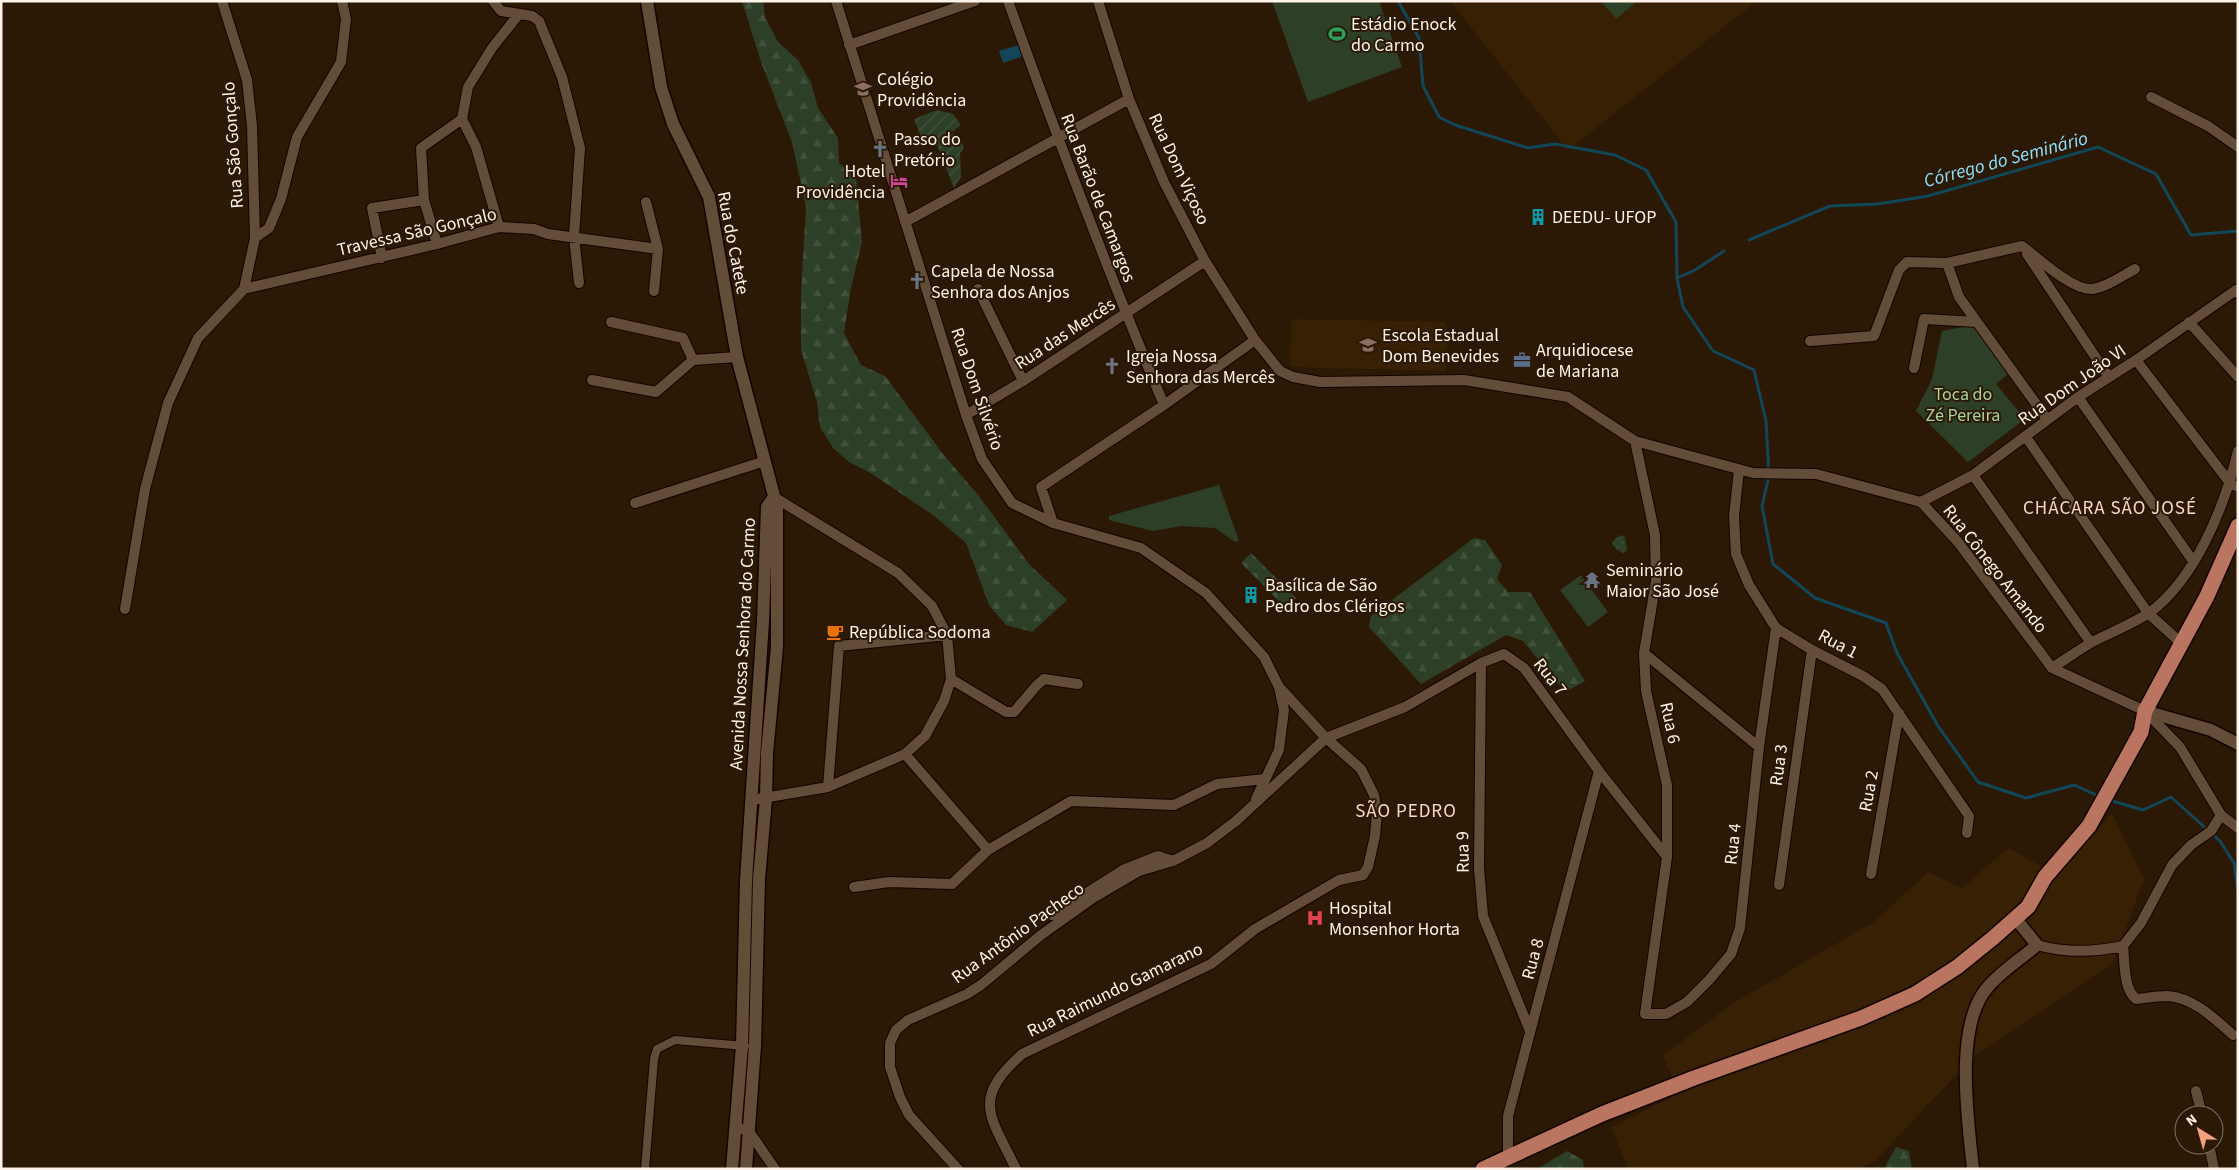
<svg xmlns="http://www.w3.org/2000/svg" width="2239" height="1170" viewBox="0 0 2239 1170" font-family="'Source Sans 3',sans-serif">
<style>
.built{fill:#372004}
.grass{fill:url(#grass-dots)}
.forest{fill:url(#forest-firs)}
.cemetery{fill:url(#cemetery-stones)}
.park{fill:#2d3f27}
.garden{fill:url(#garden-furrows)}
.water{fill:#114758}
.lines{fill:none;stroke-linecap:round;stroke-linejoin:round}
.stream{stroke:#114758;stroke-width:3}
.pedestrian-casing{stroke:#130400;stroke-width:10}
.minor-casing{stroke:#130400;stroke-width:12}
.tertiary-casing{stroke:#130400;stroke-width:15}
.primary-casing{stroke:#130400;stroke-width:18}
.pedestrian{stroke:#634d38;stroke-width:8}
.minor{stroke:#634d38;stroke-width:10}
.tertiary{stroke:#634d38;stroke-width:12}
.primary{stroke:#b97560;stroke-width:15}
.labels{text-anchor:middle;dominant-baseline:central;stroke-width:4;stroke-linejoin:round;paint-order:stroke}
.poi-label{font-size:18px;fill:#fdf3e9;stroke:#2b1905;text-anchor:start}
.street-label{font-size:18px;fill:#fdf3e9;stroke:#2b1905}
.park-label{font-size:18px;fill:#a8d298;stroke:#2b1905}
.water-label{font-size:19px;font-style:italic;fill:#8de0ff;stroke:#2b1905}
.neighbourhood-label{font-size:19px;letter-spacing:1px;fill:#f8d8ca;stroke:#2b1905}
</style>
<defs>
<pattern id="grass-dots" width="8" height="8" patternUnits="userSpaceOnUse" patternTransform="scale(1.25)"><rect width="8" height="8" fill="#2d3f27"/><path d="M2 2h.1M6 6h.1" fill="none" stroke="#42523c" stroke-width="1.8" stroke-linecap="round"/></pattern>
<pattern id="forest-firs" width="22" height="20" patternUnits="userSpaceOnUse" patternTransform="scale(1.25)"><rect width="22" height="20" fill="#2d3f27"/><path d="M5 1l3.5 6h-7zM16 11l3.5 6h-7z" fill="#42523c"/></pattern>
<pattern id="cemetery-stones" width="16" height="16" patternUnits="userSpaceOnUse" patternTransform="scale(1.25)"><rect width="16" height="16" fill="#2d3f27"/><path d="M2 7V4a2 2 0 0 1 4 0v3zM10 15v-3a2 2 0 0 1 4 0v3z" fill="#42523c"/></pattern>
<pattern id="garden-furrows" width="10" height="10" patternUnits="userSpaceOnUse" patternTransform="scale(1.25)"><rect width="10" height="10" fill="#2d3f27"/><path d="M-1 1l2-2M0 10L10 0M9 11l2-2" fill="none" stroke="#42523c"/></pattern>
</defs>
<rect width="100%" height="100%" fill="#2b1905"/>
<!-- built -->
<path class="built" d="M1450,1H1750L1752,5L1568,150Z
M1291,319L1447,322L1446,371L1290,367Z
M2112,813L2144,879L2113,963L1974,1056L1875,1161L1857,1169H1628L1611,1127L1679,1094L1663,1055L1735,1002L1874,922L1928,872L1962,888L2008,848L2056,874Z"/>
<!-- grass -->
<path class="grass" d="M1621,535L1625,537L1627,550L1623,553L1616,549L1612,544L1614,540Z"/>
<!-- forest -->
<path class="forest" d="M742,1H763L765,17L778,42L798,60L811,83L818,108L838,138L839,163L856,178L862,242L851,288L844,333L861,365L885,376L943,454L978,495L1029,564L1067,600L1032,632L1006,625L989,605L966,543L933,515L869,472L849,462L833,448L820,427L817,402L801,350V293L806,207L792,142L761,62Z
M1474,538L1485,540L1502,565L1497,579L1508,592H1530L1585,681L1569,690L1561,687L1523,641L1506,635L1421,684L1369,627L1371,616Z
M1896,1147L1909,1151L1912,1169H1884Z
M1567,1151L1583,1160L1584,1169H1537Z"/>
<!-- cemetery -->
<path class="cemetery" d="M1251,553L1296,598L1286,608L1241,563Z"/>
<!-- park -->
<path class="park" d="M1272,1H1379L1402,67L1308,102Z
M1601,1H1638L1616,19Z
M1983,323L2014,369L1996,384L2025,419L1968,462L1916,411L1932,379L1942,331Z
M1219,485L1239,541L1235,542L1215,528L1181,526L1153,531L1109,520V516Z
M1581,575L1608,612L1588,627L1560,590Z"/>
<!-- garden -->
<path class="garden" d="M937,110L953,114L961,125L951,133L960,137L964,148L960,153L961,177L954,188L937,145L932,146L929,140L923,142L914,119Z"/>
<!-- water -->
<path class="water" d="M1019,45L1023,56L1003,63L999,51Z"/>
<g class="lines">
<!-- stream -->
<path class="stream" d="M1398,1L1419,38L1423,86L1439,117L1455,125L1528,148L1555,144L1615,155L1646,170L1676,222L1677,278L1683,307L1713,351L1754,370L1766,421L1769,476L1762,506L1773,564L1815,598L1886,623L1897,653L1938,726L1978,782L2026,798L2074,785L2101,797
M1749,240L1830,206L1878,204L1928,196L2098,147L2156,174L2191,235L2238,231
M1677,278L1695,270L1724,251
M2109,800L2143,810L2171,797L2220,841L2234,863L2238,892"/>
<!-- pedestrian casing -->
<g class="pedestrian-casing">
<path id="pedestrian" d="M645,1169L654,1059L657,1049L675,1040L745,1046"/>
</g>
<!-- minor casing -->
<g class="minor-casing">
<path id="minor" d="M222,1L247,80L252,126L255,238L244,289
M493,1L501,11L532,16L539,21L562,77L580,148L574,237L579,283
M836,1L966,415L982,459L1012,503L1053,523L1141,548L1206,593L1264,657L1279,687L1284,710L1279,750L1256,799
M1008,1C1057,137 1108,272 1164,405
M1098,1L1129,99L1164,182L1205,261L1255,340L1280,371L1293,377L1320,382L1464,380L1568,397L1635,441L1753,473L1816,474L1921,502L1958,542L2052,668L2145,711L2180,747L2221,815L2238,828
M849,45L975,1
M2151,97L2208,126L2238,147
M424,200L437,244
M646,202L658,249L654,291
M905,222L1129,99
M499,227L476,147L462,119L468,87L492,48L519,14
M255,238L269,228L281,199L297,137L341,62L346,19L342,1
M2027,254L2108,376
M382,258L372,208L424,200L421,148L462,119
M1947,263L1959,297L2047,419
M244,289L437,244L499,227L534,229L548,234L658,249
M978,289L1023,381
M611,322L683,338L693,360L737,357
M2189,322L2238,377
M1810,341L1874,336L1899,270L1907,262L1947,263L2022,246C2038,258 2073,291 2092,289C2107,287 2122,276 2135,269
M2136,360L2230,483L2238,487
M1914,368L1924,319L1977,322
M592,380L656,392L693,360
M2078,397L2193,561
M966,415L1023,381L1205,261
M2026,437L2148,613L2181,643
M1635,441L1655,535L1656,581L1644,653L1646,691L1667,785V857L1645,1014H1666L1687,1002L1709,980L1731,954L1740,928L1759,747L1776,628
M1739,470L1734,516L1736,554L1749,585L1776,628L1812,650L1863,676L1882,689L1969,816L1967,833
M1973,475L2091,643
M1921,502L1973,475L2078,397L2136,360L2236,290L2238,293
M635,503L765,461
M1053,523L1041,487L1164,405L1255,340
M125,609L145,489L168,403L198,338L244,289
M1644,653L1759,747
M1481,663L1479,868L1483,916L1530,1031
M2052,668C2066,659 2080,649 2094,641C2112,632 2132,624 2149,613C2196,579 2225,505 2238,451
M951,679L1006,712H1014L1037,685L1044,679L1078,684
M905,754L988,850
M828,787L839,646L947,635
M752,800L828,787L905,754L925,736L944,701L951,679L947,635L932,606L898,573L774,497
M1871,874L1899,713
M1779,885L1812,650
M854,887L889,882L952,884L988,850L1071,801L1174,805L1217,784L1265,779
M1052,915L1123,870L1158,856L1173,861
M2037,945C2065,953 2095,952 2123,946L2141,923L2172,865L2191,845L2211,831L2221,815
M2123,946C2125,961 2123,989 2136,999C2146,998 2157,996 2167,996C2193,997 2215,1019 2233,1035
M2196,1091L2202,1115
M735,1128L748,1130L775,1169
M2209,1145L2214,1169
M1508,1157V1116L1599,771
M958,1169L909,1115L900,1097L890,1067V1043L896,1030L908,1020L967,994L981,985L1041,935L1093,898L1139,871L1173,861L1207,843L1236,821L1326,738L1405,707L1481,663L1504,654L1524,668L1599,771L1667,857
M1016,1169C990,1115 971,1100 1022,1054L1211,964L1255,929L1339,880L1363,875L1368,867L1375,836L1377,813L1374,795L1361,769L1326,738L1280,688"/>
</g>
<!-- tertiary casing -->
<g class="tertiary-casing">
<path id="tertiary" d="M647,1L661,87L673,124L709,197L737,357L777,507V647L767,753L766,799L759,879L755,1046L746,1169
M2145,711L2211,730L2238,744
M732,1169L742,1046L746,881L763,621L767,507L774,497
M1973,1169C1968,1120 1954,1027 1987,988C2000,972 2021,959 2037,945L2015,918"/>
</g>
<!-- primary casing -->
<g class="primary-casing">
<path id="primary" d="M1483,1169L1602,1114L1694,1078L1861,1018L1915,994L1957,967L1993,938L2028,907L2045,877L2089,826L2141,732L2145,711L2207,596L2238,526"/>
</g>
<!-- pedestrian -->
<use href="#pedestrian" class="pedestrian"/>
<!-- minor -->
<use href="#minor" class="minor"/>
<!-- tertiary -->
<use href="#tertiary" class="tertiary"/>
<!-- primary -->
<use href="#primary" class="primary"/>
</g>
<!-- icons -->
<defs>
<g id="stadium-bare" transform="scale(1.35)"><path d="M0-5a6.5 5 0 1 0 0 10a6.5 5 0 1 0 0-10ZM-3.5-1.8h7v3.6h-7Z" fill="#2e9e5b" stroke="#2b1905" stroke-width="2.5" paint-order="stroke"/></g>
<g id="school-bare" transform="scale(1.35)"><path d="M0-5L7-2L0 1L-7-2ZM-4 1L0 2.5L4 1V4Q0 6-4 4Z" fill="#8d6e63" stroke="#2b1905" stroke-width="2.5" paint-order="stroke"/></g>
<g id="church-bare" transform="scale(1.35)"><path d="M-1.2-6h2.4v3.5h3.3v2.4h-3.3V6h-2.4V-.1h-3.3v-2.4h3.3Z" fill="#6b7280" stroke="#2b1905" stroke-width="2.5" paint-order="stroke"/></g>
<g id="hotel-bare" transform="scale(1.35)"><path d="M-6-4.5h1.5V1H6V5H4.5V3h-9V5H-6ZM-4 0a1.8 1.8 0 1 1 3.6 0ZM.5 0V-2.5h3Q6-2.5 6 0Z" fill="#d1479c" stroke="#2b1905" stroke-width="2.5" paint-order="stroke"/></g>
<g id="building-bare" transform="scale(1.35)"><path d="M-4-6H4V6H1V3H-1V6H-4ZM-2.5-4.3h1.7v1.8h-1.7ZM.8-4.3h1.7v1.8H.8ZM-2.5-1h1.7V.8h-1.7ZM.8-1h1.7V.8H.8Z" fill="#0f9aa8" stroke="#2b1905" stroke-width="2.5" paint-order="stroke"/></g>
<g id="office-bare" transform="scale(1.35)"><path d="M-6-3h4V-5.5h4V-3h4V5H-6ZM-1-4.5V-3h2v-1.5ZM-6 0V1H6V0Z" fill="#5c6f8a" stroke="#2b1905" stroke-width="2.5" paint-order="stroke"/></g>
<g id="temple-bare" transform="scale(1.35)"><path d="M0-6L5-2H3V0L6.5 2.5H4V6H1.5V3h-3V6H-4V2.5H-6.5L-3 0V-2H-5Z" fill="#6b7280" stroke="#2b1905" stroke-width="2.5" paint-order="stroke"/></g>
<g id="cafe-bare" transform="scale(1.35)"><path d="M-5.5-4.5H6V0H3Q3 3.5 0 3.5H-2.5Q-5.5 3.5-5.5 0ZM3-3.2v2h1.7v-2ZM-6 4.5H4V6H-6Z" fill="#e8710a" stroke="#2b1905" stroke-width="2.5" paint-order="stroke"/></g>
<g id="hospital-bare" transform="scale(1.35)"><path d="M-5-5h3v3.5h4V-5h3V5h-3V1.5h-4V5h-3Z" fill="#e0444e" stroke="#2b1905" stroke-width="2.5" paint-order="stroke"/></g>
</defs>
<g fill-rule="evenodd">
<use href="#stadium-bare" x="1337" y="34"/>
<use href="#school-bare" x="863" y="89"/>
<use href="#church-bare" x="880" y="149"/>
<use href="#hotel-bare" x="899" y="181"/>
<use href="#building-bare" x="1538" y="217"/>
<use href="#church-bare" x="917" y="281"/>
<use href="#school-bare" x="1368" y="345"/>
<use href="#office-bare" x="1522" y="360"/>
<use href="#church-bare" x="1112" y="366"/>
<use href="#temple-bare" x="1592" y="580"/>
<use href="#building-bare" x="1251" y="595"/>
<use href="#cafe-bare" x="835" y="632"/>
<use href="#hospital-bare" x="1315" y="918"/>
</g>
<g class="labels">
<!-- poi labels -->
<g class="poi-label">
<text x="1351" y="24">Estádio Enock<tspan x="1351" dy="21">do Carmo</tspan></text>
<text x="877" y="79">Colégio<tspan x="877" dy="21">Providência</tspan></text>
<text x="894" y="139">Passo do<tspan x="894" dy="21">Pretório</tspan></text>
<text x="885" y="171" text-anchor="end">Hotel<tspan x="885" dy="21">Providência</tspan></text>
<text x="1552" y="217">DEEDU- UFOP</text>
<text x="931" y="271">Capela de Nossa<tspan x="931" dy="21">Senhora dos Anjos</tspan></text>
<text x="1382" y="335">Escola Estadual<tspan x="1382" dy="21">Dom Benevides</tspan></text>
<text x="1536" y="350">Arquidiocese<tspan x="1536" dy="21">de Mariana</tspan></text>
<text x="1126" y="356">Igreja Nossa<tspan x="1126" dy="21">Senhora das Mercês</tspan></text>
<text x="1606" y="570">Seminário<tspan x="1606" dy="21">Maior São José</tspan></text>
<text x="1265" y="585">Basílica de São<tspan x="1265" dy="21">Pedro dos Clérigos</tspan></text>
<text x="849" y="632">República Sodoma</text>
<text x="1329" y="908">Hospital<tspan x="1329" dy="21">Monsenhor Horta</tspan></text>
</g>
<!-- street labels -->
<g class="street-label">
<text transform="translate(233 145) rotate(-94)">Rua São Gonçalo</text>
<text transform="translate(1179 169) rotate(65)">Rua Dom Viçoso</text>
<text transform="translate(1098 198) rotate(69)">Rua Barão de Camargos</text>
<text transform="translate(417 232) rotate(-13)">Travessa São Gonçalo</text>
<text transform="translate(733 243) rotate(79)">Rua do Catete</text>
<text transform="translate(1065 334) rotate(-33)">Rua das Mercês</text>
<text transform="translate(2072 385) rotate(-35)">Rua Dom João VI</text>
<text transform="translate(977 389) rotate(71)">Rua Dom Silvério</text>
<text transform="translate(1995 569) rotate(52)">Rua Cônego Amando</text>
<text transform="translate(743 644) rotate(-87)">Avenida Nossa Senhora do Carmo</text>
<text transform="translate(1838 644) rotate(28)">Rua 1</text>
<text transform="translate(1550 677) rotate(52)">Rua 7</text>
<text transform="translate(1670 723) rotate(78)">Rua 6</text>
<text transform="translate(1779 765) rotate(-82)">Rua 3</text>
<text transform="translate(1869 791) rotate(-80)">Rua 2</text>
<text transform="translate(1733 844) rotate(-84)">Rua 4</text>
<text transform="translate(1463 852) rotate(-91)">Rua 9</text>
<text transform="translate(1018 933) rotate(-36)">Rua Antônio Pacheco</text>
<text transform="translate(1533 959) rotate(-75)">Rua 8</text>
<text transform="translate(1115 990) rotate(-26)">Rua Raimundo Gamarano</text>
</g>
<!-- park labels -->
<g class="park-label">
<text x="1963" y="394">Toca do<tspan x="1963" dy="21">Zé Pereira</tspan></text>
</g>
<!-- water labels -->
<g class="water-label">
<text transform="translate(2006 160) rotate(-15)">Córrego do Seminário</text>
</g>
<!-- neighbourhood labels -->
<g class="neighbourhood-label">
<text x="2110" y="508">CHÁCARA SÃO JOSÉ</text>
<text x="1406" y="811">SÃO PEDRO</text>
</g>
</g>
<!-- border -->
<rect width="2239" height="1170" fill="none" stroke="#fdf3e9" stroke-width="5"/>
<!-- north arrow -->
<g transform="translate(2199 1130) rotate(323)"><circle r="24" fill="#2b1905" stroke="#7f7060"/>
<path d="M0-4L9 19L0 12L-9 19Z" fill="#f1a17d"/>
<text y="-8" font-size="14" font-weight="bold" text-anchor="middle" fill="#fdf3e9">N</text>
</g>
</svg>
